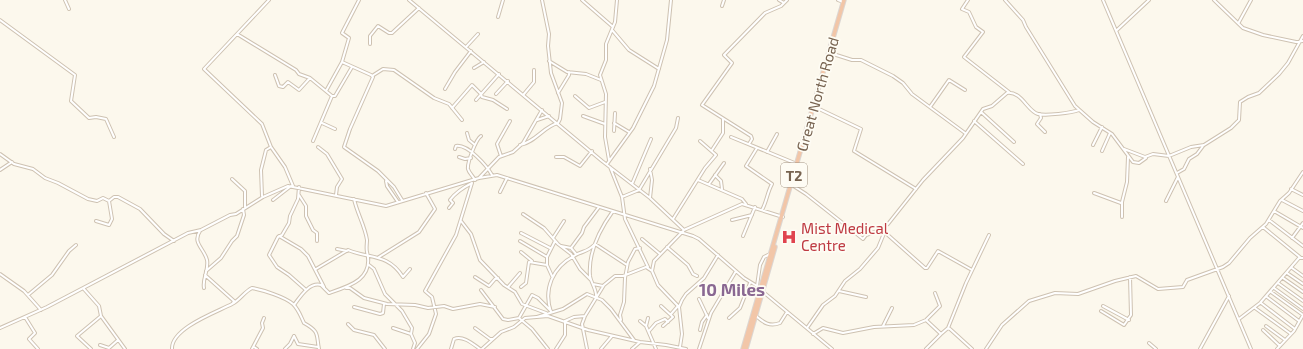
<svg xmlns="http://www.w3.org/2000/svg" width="1303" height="349" viewBox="0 0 1303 349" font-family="'Exo 2',sans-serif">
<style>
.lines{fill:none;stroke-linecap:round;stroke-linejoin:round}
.minor-casing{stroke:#cec2b2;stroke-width:4}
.highway-casing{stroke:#dcd6d2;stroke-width:5.5}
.minor{stroke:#fff;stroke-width:2}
.highway{stroke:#f2c6a8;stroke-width:3.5}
.labels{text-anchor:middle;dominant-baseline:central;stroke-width:3.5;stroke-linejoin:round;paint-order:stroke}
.shield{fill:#fefcf4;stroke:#a09181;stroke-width:1}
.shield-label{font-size:14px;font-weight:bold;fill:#776350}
.street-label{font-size:15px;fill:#776350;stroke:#fefcf4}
.health-label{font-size:15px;fill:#be3a42;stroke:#fefcf4;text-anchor:start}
.quarter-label{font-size:17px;font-weight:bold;fill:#8a6892;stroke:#fefcf4}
</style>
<rect width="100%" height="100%" fill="#fcf8ed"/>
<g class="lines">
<!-- minor casing -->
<g class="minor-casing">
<path id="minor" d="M65,0L69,9
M269,0L204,69L262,124L271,147L285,167L293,186
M409,0L602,161L650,198L684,230
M582,0L613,27
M779,0L784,3
M838,0L843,2
M968,0L962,9L969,12L976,27L983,32L964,57L1009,92
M1005,0L1023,20L1026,27L1075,106L1093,122L1112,134L1133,162L1139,163L1146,158
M1103,0L1251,349
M1214,0L1243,28L1263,35L1296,42L1303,41
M722,6L724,0
M498,17L503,0
M0,20L75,75L71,101L89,118L96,117L106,119L114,137
M1239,22L1251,0
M612,30L629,50L659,69
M1117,30L1149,0
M237,34L296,70L299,74L310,78L332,96H335L352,67
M370,44V36L378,26L389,33H392L419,8
M466,47L478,34
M830,53L852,60H861L893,76L903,83L912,94L965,133
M549,61L567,72L586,74L601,80
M342,62L371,75L373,77L350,129L344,147L378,171L394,187L402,200
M474,68L484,62
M275,75L279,86L283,87L288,82L299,90L310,78
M372,76L383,69L394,70L434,98L449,104L462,120
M445,89L455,72L471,51
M326,91L342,62L349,38L342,33L359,0
M558,93L569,75V72
M496,94L508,81
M524,94L534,82V70
M575,96L589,108L605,102
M476,100L499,74
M815,107L861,129L854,151L916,189
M930,107L949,80L965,90
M452,108L472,85L481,94L482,97L493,100L507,109
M981,112L1014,142
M1040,114L1041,118L1037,124L1045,132
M583,116L605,124
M537,120L549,116
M974,121L1023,164
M322,123L335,129
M614,123L629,132
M614,131L615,113
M467,133L469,140L475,145
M731,137L797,164
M313,141L332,96
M749,144L752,139L751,136L702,105L732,63L724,55L765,13L781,6L787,0
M520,145C536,142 544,126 558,123L560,119L562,103L551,73L548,46L549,34L542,0
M1093,145L1102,127
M318,147L327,154L342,179L337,187L336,195
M757,148L746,166L772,184C767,193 767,201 762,210
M455,149L456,146C468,144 487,166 492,175
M1124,149L1145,157L1153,154L1169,156L1191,147L1204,145L1231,128L1239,120L1240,102L1248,97L1259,93L1279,74L1288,63L1303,36
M712,150L723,133V119
M1102,151L1110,133
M767,152L777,134
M0,154L14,164L33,169L45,178L58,183L88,199L97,201L103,198L109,201
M501,156L497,144L510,121
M459,157L465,159L471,158
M556,157H564L580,166L592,151
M609,160L605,137L606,94L600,75L606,60V44L615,22L617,0
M607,164L633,128L654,86L667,40L671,0
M610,167L622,197L625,219L648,267
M0,170L12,162
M1177,173L1184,169L1189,159L1197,154L1203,146
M715,175L721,181L722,189
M479,178L499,157L513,152L523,143L542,110
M232,179L245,191V207
M475,180C473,176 469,173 468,169C467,163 476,139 481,136
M698,180L742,199L746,204
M386,181L387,186L398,202
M632,184L651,139
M709,184L724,163
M792,185L806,194L863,239L866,235L875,232L888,224L923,180L963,138L983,109L992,106L1007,93C1022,91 1027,111 1038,114C1046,116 1071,113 1079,110
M299,187L298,199L290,216L289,223L282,235L278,237L269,255L277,267L289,275L306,290
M1291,189L1303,195
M500,192L507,178
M1094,193L1121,203
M299,195L306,206V216L313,230L317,233V241
M262,196L261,170L266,150L271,147
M622,197L639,190L676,128L678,118
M650,198L652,180L650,169
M273,200L291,186
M1282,200L1303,211
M1166,201L1178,177
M1274,211L1303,228
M523,214L544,228L558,244L571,254L580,269L591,280
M1122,217V202L1127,182L1128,157
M673,219L705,168L716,155L700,141
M732,220L752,215
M1269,220L1303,246
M96,221L109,225L112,219L109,201L114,197H118L140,209L164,234L174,241
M461,221L471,234L480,260L504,285L515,292L522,304L546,313
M1263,227L1301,258
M880,228L925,268H927L938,251L972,270
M200,231C192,243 204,248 207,260C209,270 202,279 204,288
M521,233L550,248
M279,236L301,249L308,256L324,287
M743,236L755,207
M553,238L564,221
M1292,238L1303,223
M642,239L660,254
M520,241L547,257
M561,246L571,248L576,254
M667,247L688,265L693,274L697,276
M571,248L582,233L584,227L599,207
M337,249L347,251
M521,252L532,261
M379,257L419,232L435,209L426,193
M369,265L374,269L385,294L402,311L412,328L411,334L415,343L413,349
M547,265V257L555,241
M1292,268L1303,276
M316,269L348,250C369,259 388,253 403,277L410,269
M206,271L221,258L232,241L237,236L244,215L243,209
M1287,273L1303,284
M0,274L24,291L41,310
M205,275L234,301L233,303
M475,277L489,286L495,279L498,278
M1283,278L1303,292
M1278,283L1303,301
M593,284L603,286
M508,287L520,273
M521,287L526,283L529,262L547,265L552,276
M83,288L99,306L101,316L125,349
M346,288H350L364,298L387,304L415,305L428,308L444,306L453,309L480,304L495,307
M1274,288L1303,309
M481,290L503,319L508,320L519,318L532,329L548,349
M762,291L832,349
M839,291L866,297
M1271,292L1303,315L1294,331L1277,349
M28,295L52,275L69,251L76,245
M596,297C597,290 591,283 590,276C588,253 600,229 613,211
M1267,297L1299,321
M699,299L708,318
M1261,303L1295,329
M294,305C300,297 309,282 321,285L329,293C350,286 374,279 367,252C366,248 367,244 367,240C365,226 357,213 354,199
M661,306L673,317L663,326
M1103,306L1129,320
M354,307L380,314L383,313L384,304
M679,307L658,285L652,271L654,261L684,230L742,204L783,217
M1255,308L1291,334
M1101,311L1124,325L1131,315L1130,277
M551,312C543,289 553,267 574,256C583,250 587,253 595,244L627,265
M671,314L678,306
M756,316C764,323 770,327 780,323L787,312
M25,317L35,333L29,339L38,349
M537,317L563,309L587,294L602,300L611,309L634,340
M519,318L532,295L538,298L551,311
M729,318L740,308L750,283
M1239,319L1260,303L1299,258H1303
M621,320L620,315L624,302L625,278L628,262L635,249L640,248
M926,320L941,334L948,328L950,329L972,349
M640,321L646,326L656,349
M348,324L354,330L374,335L385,349
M646,326L648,318
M883,326L892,308
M1266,326L1285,340
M0,328L47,307L188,233L201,230L230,215L236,214L263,197L288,186L386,206L479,178L497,175L693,236L699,239L744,278L757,286L760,265L764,257L770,254
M393,328L411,334
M475,328L490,339H493
M807,328L823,305L835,296L845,281L860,269L878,248L885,231
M948,328L966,283L989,235
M700,330L702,322L707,315
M1263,330L1280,346
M649,331L656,323L665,319L668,322
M813,334L823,328L843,333L874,327L914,325L926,320L940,306L935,293
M294,336L298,344L318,347
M1149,343L1156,349
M100,345L109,348L118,340
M254,347L257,349
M680,347L682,334L679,307L682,300L686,294L704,278L718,255
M91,349L77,336L101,316
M172,349C171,328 217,312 232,304C240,300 244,292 252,288C263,290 285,297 293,304C299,310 301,317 304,323C320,332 316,334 319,349
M252,349L263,328L262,323L264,318
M285,349L290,344L294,336
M417,349L429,334L436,314L432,297L425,291L456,235L472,183C464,187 456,192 450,200L453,203L449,208
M451,349L454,339C463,335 473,344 480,349
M482,349L501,332L514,327L525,318L548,316L588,330L640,342L666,345L686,349
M556,349L565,335V321L574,317L585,316
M587,349L582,324L585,316L604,285L615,276H623L646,267L652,271
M601,349L612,336
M632,349L640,342
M699,349L711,313L736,271
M926,349L941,334
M986,349L1002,325L1029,301L1055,293L1078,294L1115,281L1136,276L1158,289L1183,287L1187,280L1223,267L1229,263L1250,238L1266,224L1280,201L1289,193L1303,172
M1200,349L1229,296"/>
</g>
<!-- highway casing -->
<g class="highway-casing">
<path id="highway" d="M743,349L844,0
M746,349L775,247"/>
</g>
<!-- minor -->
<use href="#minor" class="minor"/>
<!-- highway -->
<use href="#highway" class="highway"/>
</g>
<!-- icons -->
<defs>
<g id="hospital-bare" transform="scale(1.2)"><path d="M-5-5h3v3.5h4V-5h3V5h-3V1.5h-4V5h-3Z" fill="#e0444e" stroke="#fefcf4" stroke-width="2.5" paint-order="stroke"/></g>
</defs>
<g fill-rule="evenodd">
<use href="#hospital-bare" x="789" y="237"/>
</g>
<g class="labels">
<!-- shield labels -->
<rect class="shield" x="781" y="163" width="26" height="24" rx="3"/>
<g class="shield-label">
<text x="794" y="175">T2</text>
</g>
<!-- street labels -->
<g class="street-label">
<text transform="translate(817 94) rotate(-74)">Great North Road</text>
</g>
<!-- health labels -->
<g class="health-label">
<text x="801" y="228">Mist Medical<tspan x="801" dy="17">Centre</tspan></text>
</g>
<!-- quarter labels -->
<g class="quarter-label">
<text x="732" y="289">10 Miles</text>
</g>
</g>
</svg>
